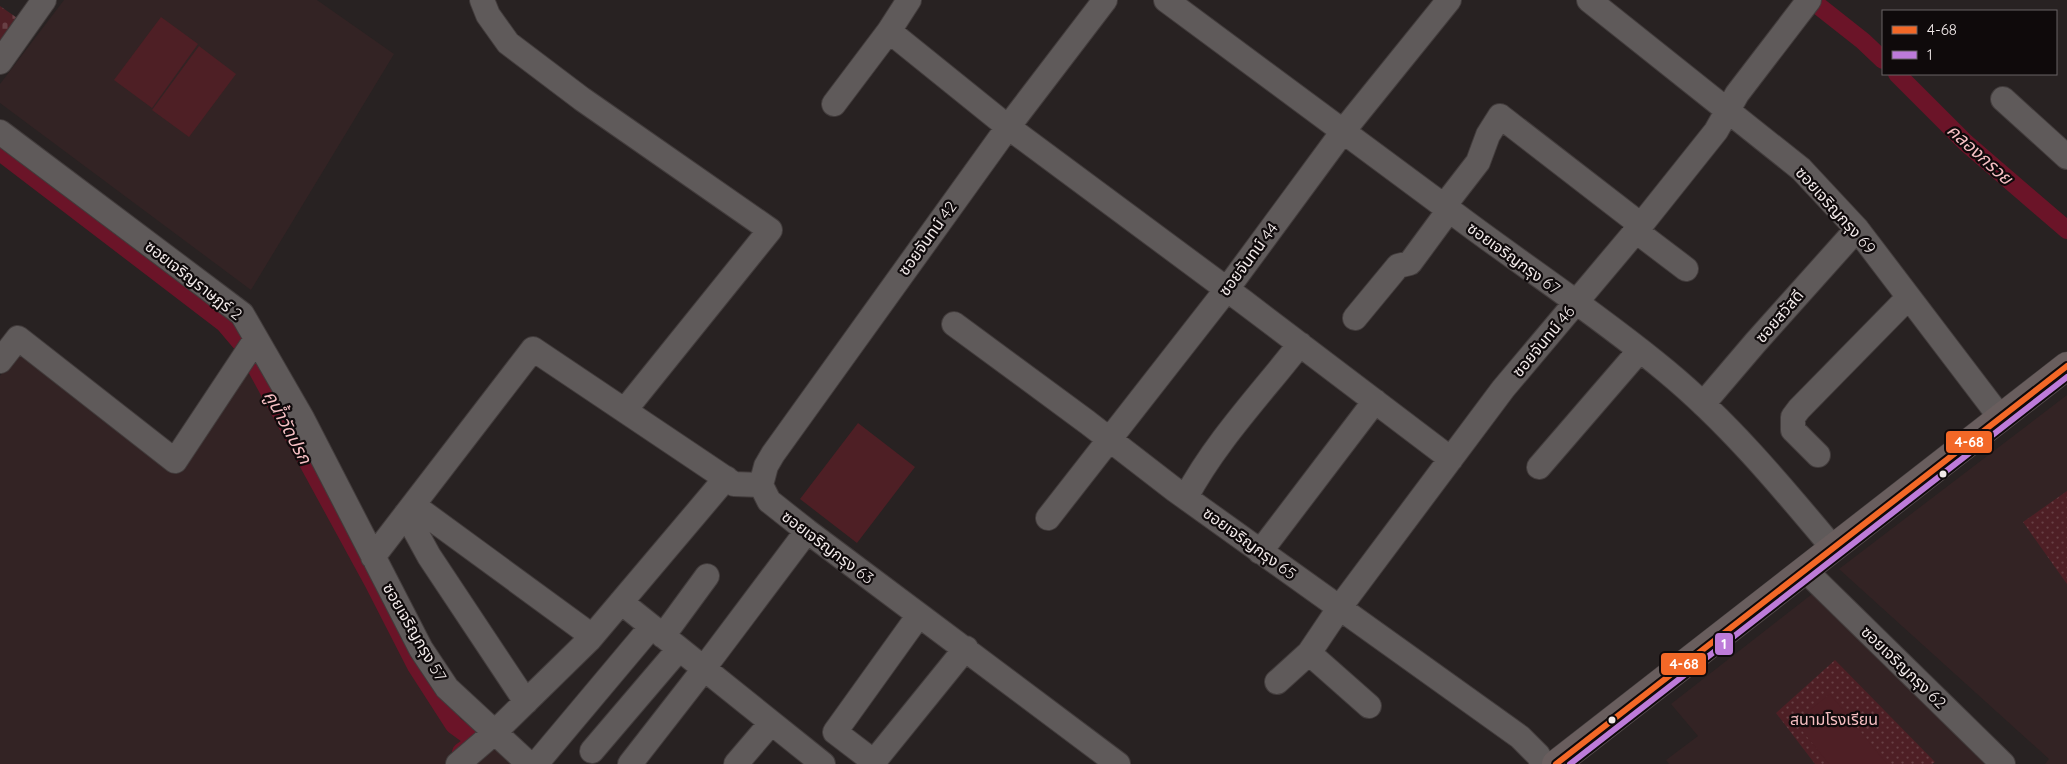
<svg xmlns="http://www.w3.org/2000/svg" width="2067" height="764" viewBox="0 0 2067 764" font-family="Quicksand,'Noto Sans Thai',sans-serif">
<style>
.built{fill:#332324}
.cemetery{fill:url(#cemetery-stones)}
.park{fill:url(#park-dots)}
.pitch{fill:#4e1f25}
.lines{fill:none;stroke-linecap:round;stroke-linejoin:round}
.canal{stroke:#6b1428;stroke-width:18}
.minor-casing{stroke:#423c3c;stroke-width:26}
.major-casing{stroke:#423c3c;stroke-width:29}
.minor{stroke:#5f5a5a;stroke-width:24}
.major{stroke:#695e5e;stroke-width:28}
.bus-1-casing{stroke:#0f0a0b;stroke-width:10}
.bus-2-casing{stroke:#0f0a0b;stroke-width:10}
.bus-1{stroke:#f36827;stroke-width:6}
.bus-2{stroke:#bd7bd9;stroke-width:6}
.bus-dot{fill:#f1e9e9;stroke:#0f0a0b;stroke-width:2}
.labels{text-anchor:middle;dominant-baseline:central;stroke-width:4.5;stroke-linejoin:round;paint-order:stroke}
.street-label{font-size:16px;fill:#f1e9e9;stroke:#0f0a0b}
.park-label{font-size:16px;fill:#f4bdc0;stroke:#0f0a0b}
.water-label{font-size:18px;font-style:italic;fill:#f6bfc3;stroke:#0f0a0b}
.line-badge{stroke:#0f0a0b;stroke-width:2}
.badge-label{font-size:14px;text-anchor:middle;font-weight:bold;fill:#fff}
</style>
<defs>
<pattern id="cemetery-stones" width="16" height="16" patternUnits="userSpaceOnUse" patternTransform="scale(1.25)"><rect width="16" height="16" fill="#4e1f25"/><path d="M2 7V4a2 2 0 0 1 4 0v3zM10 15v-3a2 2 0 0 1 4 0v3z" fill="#684045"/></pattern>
<pattern id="park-dots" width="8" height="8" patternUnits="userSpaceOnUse" patternTransform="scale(1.25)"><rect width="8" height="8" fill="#4e1f25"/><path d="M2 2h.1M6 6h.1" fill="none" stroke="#684045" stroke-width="1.8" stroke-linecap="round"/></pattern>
</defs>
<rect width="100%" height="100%" fill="#282222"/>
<!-- built -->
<path class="built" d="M64,0H317L394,54L251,290L0,103V84Z
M19,351L177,468L254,362L406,651L452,723L474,748L456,764H0V376Z
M2067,395V764H2045L2049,759L1839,569Z
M1816,591L1992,764H1669L1666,760L1698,736L1671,704Z
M491,744L514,764H469Z"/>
<!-- cemetery -->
<path class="cemetery" d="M0,6L20,20L0,52Z"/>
<!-- park -->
<path class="park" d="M2067,491V584L2023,522Z
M1835,660L1935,762L1932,764H1815L1776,713Z"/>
<!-- pitch -->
<path class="pitch" d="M161,17L198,44L152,108L114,80Z
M199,46L236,74L189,137L152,110Z
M858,423L915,467L857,543L800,499Z
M1830,694L1887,764H1829L1795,722Z"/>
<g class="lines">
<!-- canal -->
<path class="canal" d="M1811,0L1863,41L1883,60
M1897,74L1966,143L2067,230
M0,152L224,323L246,349L373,582L416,666L454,725L476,741L461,752"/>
<!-- minor casing -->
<g class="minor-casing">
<path id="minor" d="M482,0L488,15L508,43L582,99L770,230L625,410
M1166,0C1264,72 1362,145 1460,218C1528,269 1600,316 1666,371C1729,423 1781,486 1833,548
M1589,0L1801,169L1857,229L2000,417
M889,31L1008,127L1244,302L1451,459
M0,62L44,0
M2003,99L2067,157
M834,104L889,31L909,0
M0,132L242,314L302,418L421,649L447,688L529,764
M1444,206L1478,162L1488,135L1500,116L1641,225
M1636,231L1686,269
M1355,318L1398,266L1410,263L1449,210
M954,324L1087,422L1175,490L1520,737L1538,755L1543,764
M0,361L18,338L175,461L256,339
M1703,404L1755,343L1857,229
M1818,455L1793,430V417L1799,409L1901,305L1910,299
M1539,467L1640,350
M761,485L766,466L773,454L1008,127L1105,0
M761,485L769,501L807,531L1118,764
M1186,497C1216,441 1261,394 1300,344
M413,505L592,636
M406,514L429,556L526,702
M1048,518L1227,289L1344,130L1449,0
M1260,552L1375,401
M373,557L533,349L734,484L761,485
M1805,570L2003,764
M621,602L823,764
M663,636L707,576
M1309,653L1369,706
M707,664L807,531
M1277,682L1309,653L1340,607L1503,389L1641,225L1716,131L1737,94L1809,0
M592,751L679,649
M873,761L835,732L919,615
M458,764L494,733L589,640L726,478
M536,764L651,627
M630,764L704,669
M736,764L771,723
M872,764L966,648"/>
</g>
<!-- major casing -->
<g class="major-casing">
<path id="major" d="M1556,764L2067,366"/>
</g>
<!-- minor -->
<use href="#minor" class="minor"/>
<!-- major -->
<use href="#major" class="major"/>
<!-- bus-1 casing -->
<g class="bus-1-casing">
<path id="bus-1" d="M1556,764L2067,366"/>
</g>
<!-- bus-2 casing -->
<g class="bus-2-casing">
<path id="bus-2" d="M1570,764L2067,377"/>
</g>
<!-- bus-1 -->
<use href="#bus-1" class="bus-1"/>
<!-- bus-2 -->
<use href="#bus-2" class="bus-2"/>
</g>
<!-- markers -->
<g class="bus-dot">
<circle cx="1943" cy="474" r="4.5"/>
<circle cx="1612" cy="720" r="4.5"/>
</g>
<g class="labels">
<!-- street labels -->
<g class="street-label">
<text transform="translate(1836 210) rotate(48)">ซอยเจริญกรุง 69</text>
<text transform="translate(927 238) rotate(-54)">ซอยจันทน์ 42</text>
<text transform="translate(1514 258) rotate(36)">ซอยเจริญกรุง 67</text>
<text transform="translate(1248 259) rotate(-53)">ซอยจันทน์ 44</text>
<text transform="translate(194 280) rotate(38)">ซอยเจริญราษฎร์ 2</text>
<text transform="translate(1779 316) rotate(-49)">ซอยสวัสดี</text>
<text transform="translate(1543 341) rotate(-50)">ซอยจันทน์ 46</text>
<text transform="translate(1250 543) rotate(36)">ซอยเจริญกรุง 65</text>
<text transform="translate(828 547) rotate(37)">ซอยเจริญกรุง 63</text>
<text transform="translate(415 632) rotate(60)">ซอยเจริญกรุง 57</text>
<text transform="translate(1904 667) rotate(44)">ซอยเจริญกรุง 62</text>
</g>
<!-- park labels -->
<g class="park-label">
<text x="1834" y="719">สนามโรงเรียน</text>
</g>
<!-- water labels -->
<g class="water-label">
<text transform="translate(1980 154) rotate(42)">คลองกรวย</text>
<text transform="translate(288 427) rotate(62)">คูน้ำวัดปรก</text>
</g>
</g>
<g class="line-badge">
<rect x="1945" y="430" width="48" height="24" rx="5" fill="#f36827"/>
<rect x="1714" y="632" width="20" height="24" rx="5" fill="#bd7bd9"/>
<rect x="1660" y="652" width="47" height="24" rx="5" fill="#f36827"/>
</g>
<g class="badge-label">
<text x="1969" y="447">4-68</text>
<text x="1724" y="649">1</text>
<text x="1684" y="669">4-68</text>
</g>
<!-- legend -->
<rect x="1882" y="10" width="175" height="65" fill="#0f0a0b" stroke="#696364"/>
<rect x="1892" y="26" width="25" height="8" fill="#f36827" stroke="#696364"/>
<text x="1927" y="35" font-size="15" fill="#f1e9e9">4-68</text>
<rect x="1892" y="51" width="25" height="8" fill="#bd7bd9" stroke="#696364"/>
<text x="1927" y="60" font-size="15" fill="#f1e9e9">1</text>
</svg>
